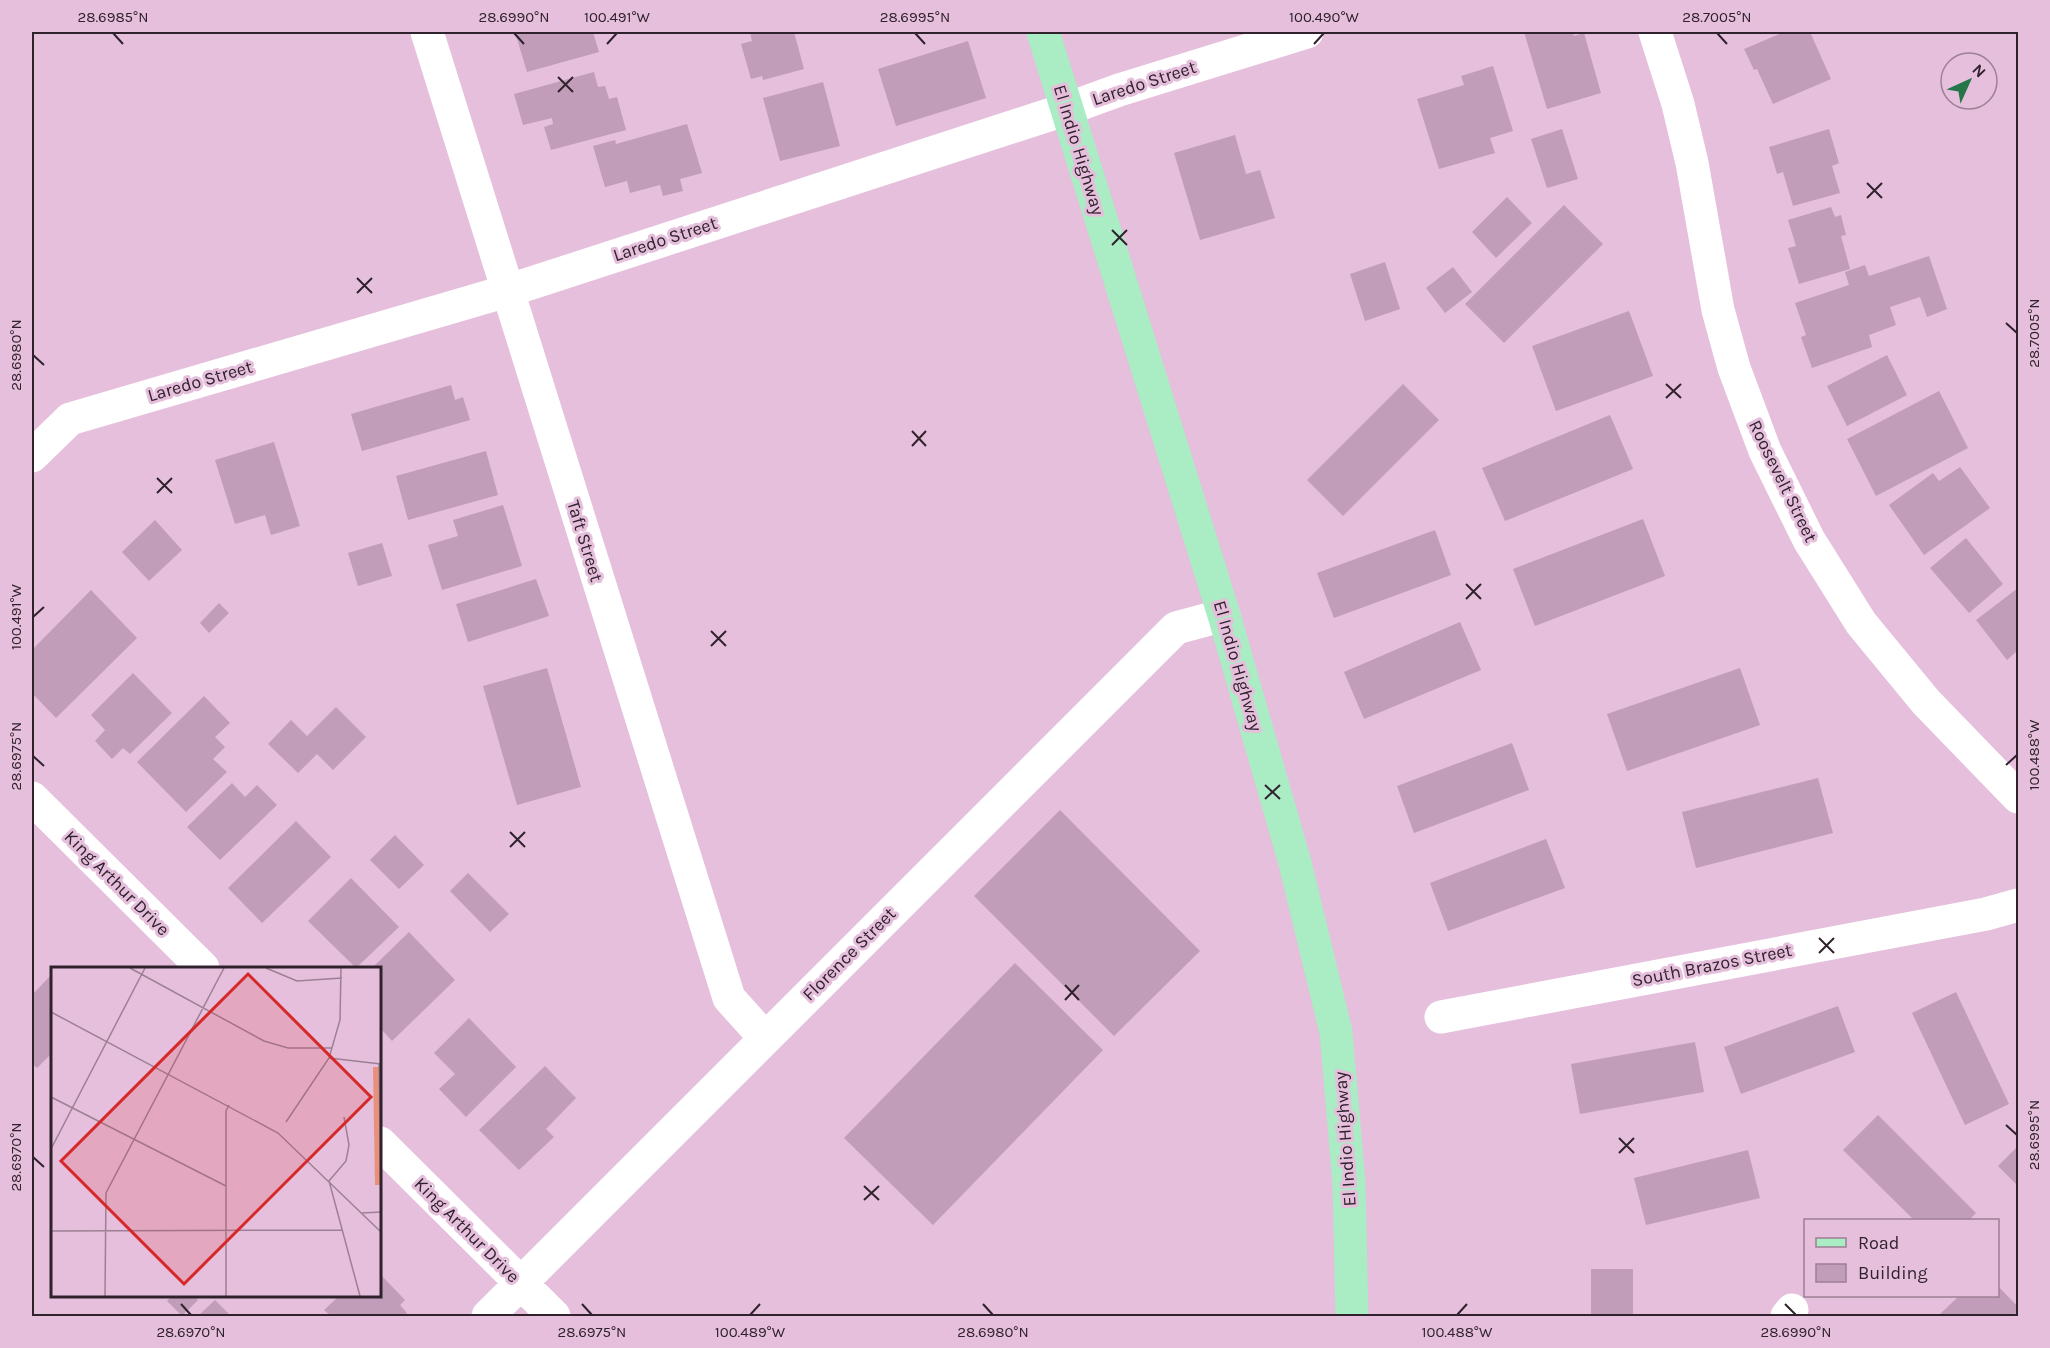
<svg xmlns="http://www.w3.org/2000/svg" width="2050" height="1348" viewBox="0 0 2050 1348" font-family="Karla,sans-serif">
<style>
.building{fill:#c19db9}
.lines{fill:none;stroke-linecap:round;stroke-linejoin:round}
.minor{stroke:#fff;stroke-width:33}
.primary{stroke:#aaecc3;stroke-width:33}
.ticks{fill:none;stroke:#30222d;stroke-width:2}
.labels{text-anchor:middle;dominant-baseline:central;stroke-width:6;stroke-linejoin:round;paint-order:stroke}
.street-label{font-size:18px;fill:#30222d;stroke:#e5bfdb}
.inset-road{fill:none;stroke:#9d8095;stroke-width:1.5}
.view{fill:#d62828;fill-opacity:0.15;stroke:#d62828;stroke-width:3}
.inset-edge{fill:none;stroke:#30222d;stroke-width:3}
.neatline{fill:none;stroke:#30222d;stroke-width:2}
.ticks-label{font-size:15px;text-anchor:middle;fill:#30222d}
</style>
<rect width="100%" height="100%" fill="#e5bfdb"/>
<!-- building -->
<path class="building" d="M515,32H593L599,52L527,72Z
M750,32H794L804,69L763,80L762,76L751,79L741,44L752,41Z
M1524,32H1572L1574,36L1584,33L1601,93L1547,109Z
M1784,32H1810L1831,79L1773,104L1757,69L1754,70L1744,49Z
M968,41L986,98L896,126L878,69Z
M1493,66L1513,131L1490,138L1495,153L1439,169L1417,99L1464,85L1461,76Z
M594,72L598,87L605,86L609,99L617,97L626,130L551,150L544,127L553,124L552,118L523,125L514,94Z
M823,82L840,146L780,161L763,98Z
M687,124L702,173L680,179L683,191L663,196L660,185L630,193L627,181L605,187L593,146L615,140L616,144Z
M1562,129L1578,179L1547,188L1531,139Z
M1829,129L1839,163L1832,166L1840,193L1793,206L1783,172L1777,174L1769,147Z
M1235,135L1246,174L1260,170L1275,218L1200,240L1174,153Z
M1507,197L1532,223L1496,258L1472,232Z
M1564,205L1603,244L1504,343L1465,304Z
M1831,207L1835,217L1841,215L1846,235L1841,236L1850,269L1799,284L1788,248L1796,246L1788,220Z
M1929,256L1947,309L1927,317L1920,297L1890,307L1896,325L1869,335L1872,347L1812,368L1801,337L1806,335L1795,303L1849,285L1845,272L1865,265L1869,276Z
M1385,262L1400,309L1365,321L1350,274Z
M1453,267L1472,292L1445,313L1426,288Z
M1629,311L1653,376L1556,411L1532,346Z
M1887,355L1907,395L1847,426L1827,386Z
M1403,384L1439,420L1343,516L1307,480Z
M451,385L455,400L463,397L470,420L362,451L351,414Z
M1939,391L1968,448L1876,496L1847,439Z
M1610,415L1633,469L1505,521L1482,468Z
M274,442L300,526L271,535L265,515L235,524L215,460Z
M486,451L498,495L408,520L396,476Z
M1960,467L1990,508L1924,555L1889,505L1933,473L1939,481Z
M503,505L522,566L442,590L428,545L458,536L453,520Z
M1643,519L1665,576L1535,626L1513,569Z
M155,520L182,550L149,581L122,552Z
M1435,530L1451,575L1334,618L1317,573Z
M1966,538L2003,584L1969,613L1930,568Z
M382,543L392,576L358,586L348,553Z
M536,579L549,616L468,642L456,604Z
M2018,588V650L2007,660L1976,620Z
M91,590L137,638L56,718L32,693V650Z
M219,603L229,613L209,633L200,623Z
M1460,622L1481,670L1364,719L1344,672Z
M547,668L581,787L517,805L483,686Z
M1740,668L1760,725L1627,771L1607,714Z
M133,673L172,713L130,754L123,748L112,759L95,741L105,730L91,715Z
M204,696L230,723L215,737L225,747L213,759L227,772L186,812L137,762Z
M336,707L366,737L333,770L317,754L298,773L268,744L291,720L307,736Z
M1512,743L1529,790L1414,833L1397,786Z
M1818,778L1833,833L1696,868L1682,812Z
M232,783L245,797L257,785L277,805L220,860L187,827Z
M1060,810L1200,951L1114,1036L974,896Z
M296,821L331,857L262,923L228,888Z
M395,835L424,865L399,889L370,860Z
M1546,839L1565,888L1448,931L1430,883Z
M468,873L509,914L490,932L450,891Z
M351,878L399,927L356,968L308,921Z
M409,932L455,980L392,1041L380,1028V968H372Z
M1015,963L1103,1050L933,1225L844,1138Z
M52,974V1053L37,1068L32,1063V995Z
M1956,992L2009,1104L1965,1125L1912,1013Z
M1838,1006L1855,1052L1741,1094L1724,1047Z
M469,1018L516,1067L466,1117L439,1089L455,1074L434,1053Z
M1695,1042L1704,1092L1580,1114L1571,1064Z
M545,1066L576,1098L546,1129L554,1137L519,1170L479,1130Z
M1878,1115L1976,1213L1969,1220H1914L1843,1150Z
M2018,1146V1186L1998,1166Z
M1748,1150L1760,1198L1646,1225L1634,1178Z
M1591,1269H1633V1316H1591Z
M380,1274L405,1300L400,1305L407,1313L404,1316H331L324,1310L339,1296H380Z
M1998,1286L2018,1307V1311L2013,1316H1938L1959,1296H1998Z
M172,1296H194L198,1300L182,1316L167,1301Z
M215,1300L231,1316H198Z"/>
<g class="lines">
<!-- minor -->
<path class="minor" d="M427,32L729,998L765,1038
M1655,32L1678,104L1692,163L1718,310L1734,368L1765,451L1809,540L1861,623L1926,702L2018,797
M32,456L70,419L507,291L1067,109L1119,90L1307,32
M32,798L203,968
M1441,1017L1986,914L2018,905
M380,1143L554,1316
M488,1316L1176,628L1224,615
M1787,1316L1792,1310"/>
<!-- primary -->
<path class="primary" d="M1043,32L1224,615L1295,863L1336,1032L1349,1183L1352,1316"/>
</g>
<!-- ticks -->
<path class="ticks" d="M113,33L123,44M514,33L524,44M915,33L925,44M1717,33L1727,44M607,44L617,33M1314,44L1324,33M558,77L573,92M558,92L573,77M1867,183L1882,198M1867,198L1882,183M1112,230L1127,245M1112,245L1127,230M357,278L372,293M357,293L372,278M2006,323L2017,333M33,355L44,365M1666,384L1681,398M1666,398L1681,384M912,431L926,446M912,446L926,431M157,478L172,493M157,493L172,478M1466,584L1481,599M1466,599L1481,584M33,617L44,607M711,631L726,646M711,646L726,631M33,756L44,766M2006,765L2017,755M1265,785L1280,799M1265,799L1280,785M510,832L525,847M510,847L525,832M1819,938L1834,953M1819,953L1834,938M1065,985L1079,1000M1065,1000L1079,985M2006,1125L2017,1135M1619,1138L1634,1153M1619,1153L1634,1138M33,1157L44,1167M864,1186L879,1200M864,1200L879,1186M181,1304L191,1315M582,1304L592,1315M983,1304L993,1315M1785,1304L1796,1315M750,1315L760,1304M1457,1315L1467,1304"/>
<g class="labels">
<!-- street labels -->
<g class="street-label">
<text transform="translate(1144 83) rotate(-18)">Laredo Street</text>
<text transform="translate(1079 150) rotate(73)">El Indio Highway</text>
<text transform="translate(665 239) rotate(-18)">Laredo Street</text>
<text transform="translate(200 381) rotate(-16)">Laredo Street</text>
<text transform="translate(1783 481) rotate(64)">Roosevelt Street</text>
<text transform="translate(585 541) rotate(73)">Taft Street</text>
<text transform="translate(1238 666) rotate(74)">El Indio Highway</text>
<text transform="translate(117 883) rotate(45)">King Arthur Drive</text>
<text transform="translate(849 954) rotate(-45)">Florence Street</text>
<text transform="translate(1712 965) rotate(-11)">South Brazos Street</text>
<text transform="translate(1345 1139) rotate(-94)">El Indio Highway</text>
<text transform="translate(467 1230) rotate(45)">King Arthur Drive</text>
</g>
</g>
<!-- overview -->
<g transform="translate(51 967)">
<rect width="330" height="330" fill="#e5bfdb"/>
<path d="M322,100H330V218H324Z" fill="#e7917b"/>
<path class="inset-road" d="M79,1L213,74L237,81H281M215,1L246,14L291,11M0,45L227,166L330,265M278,91L330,97M328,97L330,224M0,130L175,219M293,150L298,178L295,194L278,214L309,329M235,155L278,91L289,53L290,1M0,182L94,1M311,246L330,245M0,264L291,263M54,329L55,226L173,1M175,329V144L178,138"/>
<path class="view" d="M197,7L320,130L133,317L10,194Z"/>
<rect width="330" height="330" class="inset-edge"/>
</g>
<!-- border -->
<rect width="2050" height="1348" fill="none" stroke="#e5bfdb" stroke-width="66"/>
<!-- legend -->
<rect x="1804" y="1219" width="195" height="78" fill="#e5bfdb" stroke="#9d8095" stroke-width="1.5"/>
<rect x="1816" y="1238" width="30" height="9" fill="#aaecc3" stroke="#9d8095" stroke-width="1.5"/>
<text x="1858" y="1249" font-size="18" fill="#30222d">Road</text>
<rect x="1816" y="1264" width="30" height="18" fill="#c19db9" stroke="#9d8095" stroke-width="1.5"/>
<text x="1858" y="1279" font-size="18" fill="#30222d">Building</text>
<!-- north arrow -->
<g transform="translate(1969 81) rotate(45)"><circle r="28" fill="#e5bfdb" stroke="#9d8095" stroke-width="1.5"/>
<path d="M0-4.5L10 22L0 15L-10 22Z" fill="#257749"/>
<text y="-9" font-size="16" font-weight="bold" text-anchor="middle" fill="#30222d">N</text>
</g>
<rect x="33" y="33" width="1984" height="1282" class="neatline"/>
<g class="ticks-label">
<text x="113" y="22">28.6985°N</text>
<text x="514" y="22">28.6990°N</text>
<text x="617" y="22">100.491°W</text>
<text x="915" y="22">28.6995°N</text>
<text x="1324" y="22">100.490°W</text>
<text x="1717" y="22">28.7005°N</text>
<text transform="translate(2034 333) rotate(-90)" y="5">28.7005°N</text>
<text transform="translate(16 355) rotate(-90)" y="5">28.6980°N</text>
<text transform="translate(16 617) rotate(-90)" y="5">100.491°W</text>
<text transform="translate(2034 755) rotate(-90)" y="5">100.488°W</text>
<text transform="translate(16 756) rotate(-90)" y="5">28.6975°N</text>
<text transform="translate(2034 1135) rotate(-90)" y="5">28.6995°N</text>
<text transform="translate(16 1157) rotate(-90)" y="5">28.6970°N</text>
<text x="191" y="1337">28.6970°N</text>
<text x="592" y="1337">28.6975°N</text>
<text x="750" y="1337">100.489°W</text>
<text x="993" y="1337">28.6980°N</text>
<text x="1457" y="1337">100.488°W</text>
<text x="1796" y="1337">28.6990°N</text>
</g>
</svg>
